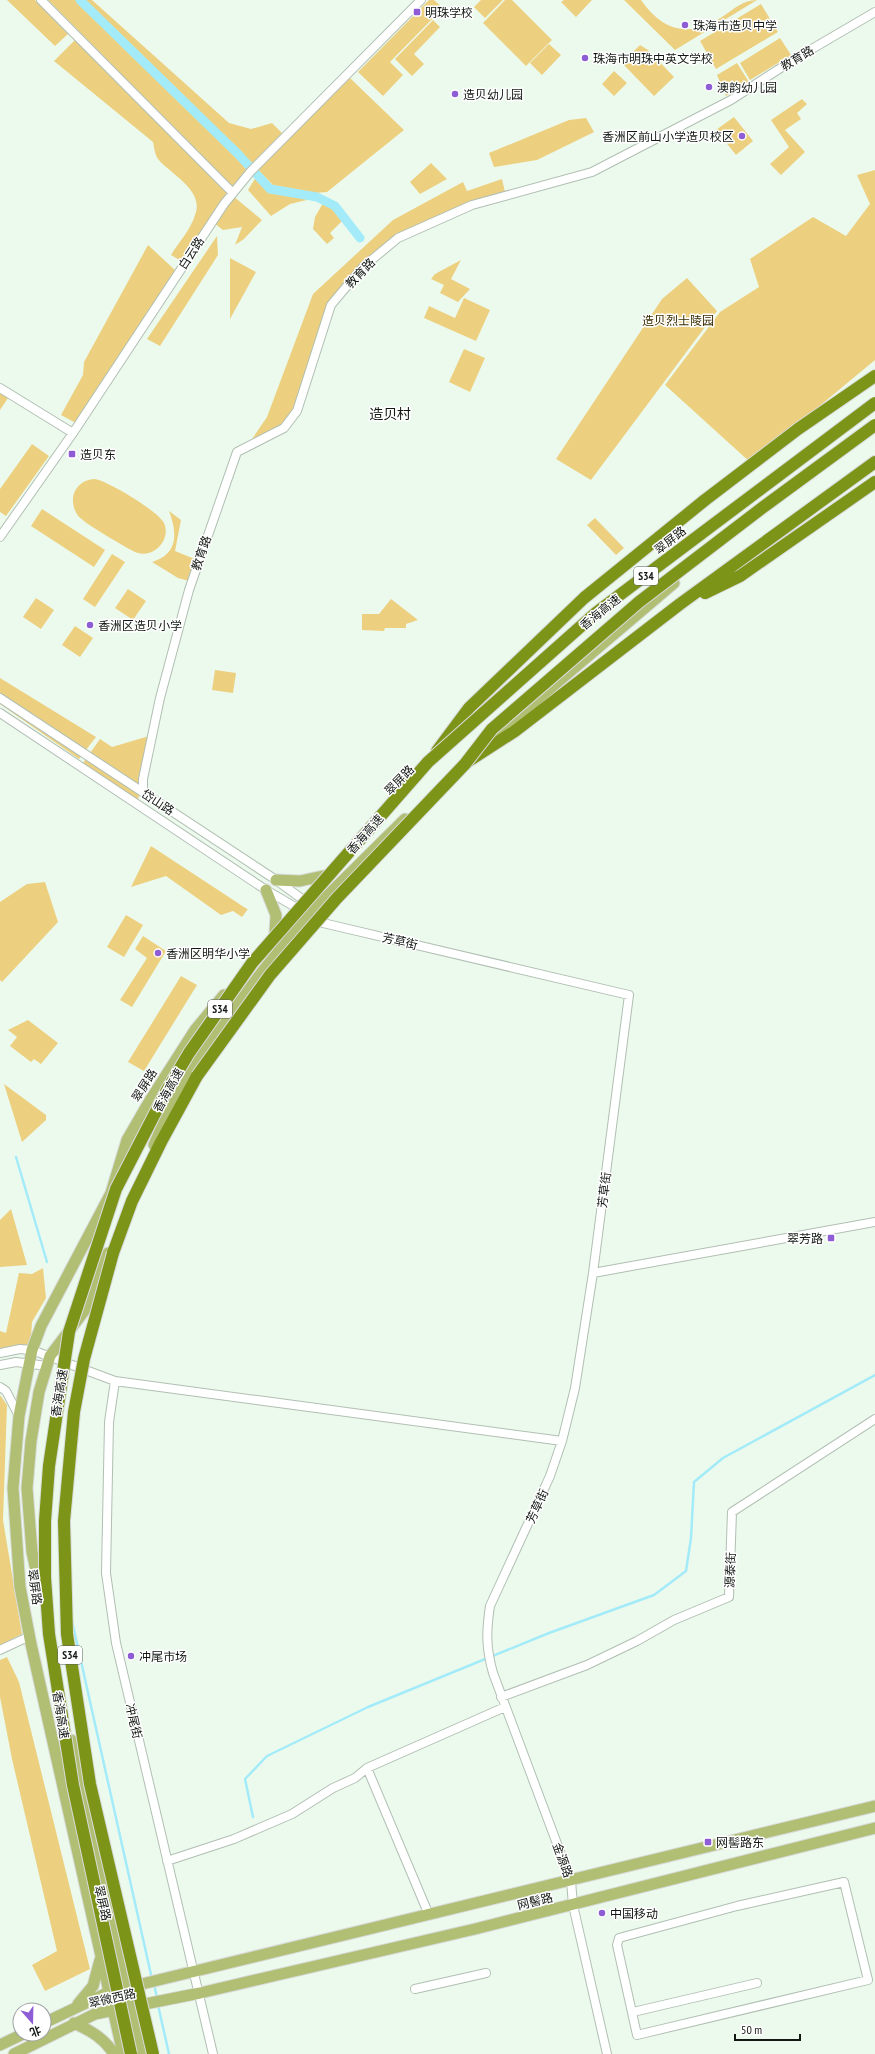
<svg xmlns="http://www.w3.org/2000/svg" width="875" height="2054" viewBox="0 0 875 2054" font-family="'PT Sans Narrow','Noto Sans SC',sans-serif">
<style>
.green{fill:#ecd07f}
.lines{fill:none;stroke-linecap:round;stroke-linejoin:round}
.stream{stroke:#a4ebf9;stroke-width:2.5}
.canal{stroke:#a4ebf9;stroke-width:9}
.minor-casing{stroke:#b1bfb3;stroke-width:10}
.major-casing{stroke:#d9dad9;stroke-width:13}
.highway-casing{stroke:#d9dad9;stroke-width:14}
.minor{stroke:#fff;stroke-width:8}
.major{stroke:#b0bf74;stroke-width:11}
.highway{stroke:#7c9418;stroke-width:12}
.highway-bridge-casing{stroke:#d9dad9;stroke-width:14;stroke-linecap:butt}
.highway-bridge{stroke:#7c9418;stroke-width:12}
.poi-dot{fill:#8e5cd4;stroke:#fff;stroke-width:1.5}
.labels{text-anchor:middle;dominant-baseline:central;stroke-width:3;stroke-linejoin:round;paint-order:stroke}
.shield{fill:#fff;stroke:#595d5a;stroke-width:1}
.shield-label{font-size:11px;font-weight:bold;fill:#121713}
.poi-label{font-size:12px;fill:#121713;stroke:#fff;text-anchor:start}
.street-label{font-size:12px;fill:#121713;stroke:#fff}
.park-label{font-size:12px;fill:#382b00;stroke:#fff}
.quarter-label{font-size:14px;fill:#121713;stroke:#fff}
</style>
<rect width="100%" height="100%" fill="#ecfaee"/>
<!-- green -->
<path class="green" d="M7,0H35L68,34L55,46Z
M48,0H92L229,123L251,129L272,123L282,133L233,187Z
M429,0H434L443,8L390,62L403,75L383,96L358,72Z
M481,0H503L485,18L474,7Z
M505,0H512L552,40L526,66L483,23Z
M564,0H592L576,17L561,2Z
M624,0H641C663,32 690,38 722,17C734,9 743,0 757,0L675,50Z
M761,4L778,32L716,69L700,41Z
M433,20L440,27L414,54L424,64L412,76L395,59Z
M780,38L791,55L750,80L740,63Z
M76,39L228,193L183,262L171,255C179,242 191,229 195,215C205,190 170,174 158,159C155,155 154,147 153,142L54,61Z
M549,44L561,55L542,75L530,63Z
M640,45L648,50L674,77L654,96L622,63Z
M737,63L749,82L726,96L717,75Z
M614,71L627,83L614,96L602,84Z
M350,78L404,130L327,192L315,193L273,185L258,170Z
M802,99L807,104L797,113L801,119L785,130L805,152L781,175L770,164L789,147L771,120Z
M734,117L753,141L736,155L716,130Z
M586,118L594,132L586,136L537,160L494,167L489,153L569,120Z
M431,163L447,179L420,194L410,182Z
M875,170V360L751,463L665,385L720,312L759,287L750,259L813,217L846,236L870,204L857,175Z
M256,177L272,193L311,199L290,204L271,216L248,190Z
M502,179L505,192L471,201L399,235L329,304L294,411L283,425L250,442L267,417L313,294L393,220L463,182L467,191Z
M233,196L262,220L244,239L235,245L242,227L223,230L214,223Z
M323,203L335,208L343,220L330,233L334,238L327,244L313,229L315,217Z
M217,236L218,255L160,346L147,339Z
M148,245L176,271L76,423L61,415L83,375L84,362Z
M230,258L256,272L230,319Z
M461,260L451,279L470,289L458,302L440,293L444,285L431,279L435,274Z
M687,278L717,311L591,480L556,459L662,299Z
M464,298L490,310L476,341L424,318L429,306L455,318Z
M464,349L485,358L470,392L449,382Z
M0,393L8,398L0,410Z
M32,444L49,456L6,516L0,512V489Z
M95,479C108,481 158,511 164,523C172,541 151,561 133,551C120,544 89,526 79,517C73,510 71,498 75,491C79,483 87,479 95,479Z
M42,509L105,550L94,567L31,526Z
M169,511L181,520L175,551L197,560L189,581L178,578L152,562C179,554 177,532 169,511Z
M595,518L624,548L616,555L587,525Z
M112,554L125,562L95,607L83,599Z
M128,589L146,601L133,620L115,608Z
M36,598L54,610L41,629L23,617Z
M391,599L418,620L406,624V628H385L384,631L362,630V614H379Z
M75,626L93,638L80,657L62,645Z
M215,670L236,673L233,693L212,690Z
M0,678L96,737L79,759L0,704Z
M149,736L138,801L83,763L100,739L112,747Z
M151,846L247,909H248L242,917L233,911L221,915L166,876L131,887Z
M45,882L58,922L2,982L0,980V902L27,884Z
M126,915L143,925L124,957L107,947Z
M143,936L166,951L132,1007L120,1000L147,958L135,949Z
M181,976L197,985L144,1071L128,1062Z
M28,1020L58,1043L41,1064L34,1059L31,1062L10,1046L17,1037L8,1030Z
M4,1084L46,1115V1120L22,1142Z
M11,1209L27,1265L0,1267V1220Z
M43,1268L46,1298L32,1322L30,1352L0,1354V1331L6,1333L19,1273L32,1274Z
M0,1395L7,1405L3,1520L22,1634L0,1645Z
M7,1657L19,1682L90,1969L45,1991L32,1965L57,1951L12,1759L0,1697V1660Z"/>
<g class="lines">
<!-- stream -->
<path class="stream" d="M16,1157L47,1262
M72,1621L152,1979
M253,1817L245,1779L267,1756L368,1707L549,1633L654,1595L686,1571L691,1538L694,1482L723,1458L875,1375
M154,1984L157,1998
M158,2005L169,2054"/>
<!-- canal -->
<path class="canal" d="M80,0L238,154L270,189L317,197L335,206L360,238"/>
<!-- minor casing -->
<g class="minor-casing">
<path id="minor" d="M41,0L233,193
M0,388L73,433
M0,537L73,433L224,204L251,171L421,0
M0,698L276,880L309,904
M0,713L266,890L302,911
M143,792V779L160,698L189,590L237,452L284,428L297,411L331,305L363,267L398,238L472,205L592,172L731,100L793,60L875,12
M314,917L323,923L629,995L593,1273L575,1388L562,1441L550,1476L490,1606C486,1632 486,1648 493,1673L571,1881L573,1905L607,2054
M593,1273L875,1222
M0,1353L20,1349L32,1350L115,1381L562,1441
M0,1365L16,1362L47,1366
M115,1381L109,1422L106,1573L116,1643L213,2054
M0,1387L6,1391L19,1416
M0,1650L30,1636
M501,1697L587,1665L637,1641L674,1620L729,1597L732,1512L875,1419
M367,1768L429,1915
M167,1861L234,1839L292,1814L333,1788L355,1778L367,1768L505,1707
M844,1882L868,1980L637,2035L617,1945L619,1938L737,1906Z
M415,1989L486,1973
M633,2012L757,1983"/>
</g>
<!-- major casing -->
<g class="major-casing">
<path id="major" d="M486,743L674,583
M276,880L300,881L323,876
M266,890L276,915L275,932
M154,1145L176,1095L215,1035L262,972L309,914L405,819
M42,1598L32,1552L27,1488L31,1441L39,1392L50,1356L88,1306L108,1253
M71,1740L141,2054
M78,2004L93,1986L100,1960
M44,2023L109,1992L875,1806
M74,2023C91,2031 104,2038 114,2054
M0,2045L23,2034
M14,2054L95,2014L200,1993L475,1929L875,1828
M123,2054L31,1644L20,1587L13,1488L19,1416L32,1350L41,1326L111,1193L127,1140L149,1102L195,1030L224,995"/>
</g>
<!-- highway casing -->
<g class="highway-casing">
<path id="highway" d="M705,593L740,576L875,482
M437,751L469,708L584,598L705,500L798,429L875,376
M467,762L515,731L680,604L875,462
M113,1253L132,1201L161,1142L197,1076"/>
</g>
<!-- minor -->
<use href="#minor" class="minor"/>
<!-- major -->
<use href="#major" class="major"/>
<!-- highway -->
<use href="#highway" class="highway"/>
<!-- highway-bridge casing -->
<g class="highway-bridge-casing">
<path id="highway-bridge" d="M197,1076L270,975L337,898L465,764L492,729L639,602L762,508L875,425
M113,1253L84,1359L74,1412L64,1521L67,1634L90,1784L153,2054
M131,2054L73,1785L49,1634L45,1578V1521L49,1466L69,1332L116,1189L167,1090L189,1053L252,963L428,762L597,612L875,403"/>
</g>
<!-- highway-bridge -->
<use href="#highway-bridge" class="highway-bridge"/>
</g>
<!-- markers -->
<g class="poi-dot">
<rect x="413" y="8" width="8" height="8" rx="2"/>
<circle cx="685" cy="25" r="4"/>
<circle cx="585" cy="58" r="4"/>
<circle cx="709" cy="87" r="4"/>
<circle cx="455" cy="94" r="4"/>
<circle cx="742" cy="136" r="4"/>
<rect x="68" y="450" width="8" height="8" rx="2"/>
<circle cx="90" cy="625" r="4"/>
<circle cx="158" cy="953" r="4"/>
<rect x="827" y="1234" width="8" height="8" rx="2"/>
<circle cx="131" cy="1656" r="4"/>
<rect x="704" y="1838" width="8" height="8" rx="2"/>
<circle cx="602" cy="1913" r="4"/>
</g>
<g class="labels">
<!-- shield labels -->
<g class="shield">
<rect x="634" y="567" width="24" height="18" rx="3"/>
<rect x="208" y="1000" width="24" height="18" rx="3"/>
<rect x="58" y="1646" width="24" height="18" rx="3"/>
</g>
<g class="shield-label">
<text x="646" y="576">S34</text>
<text x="220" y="1009">S34</text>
<text x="70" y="1655">S34</text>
</g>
<!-- poi labels -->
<g class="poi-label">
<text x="425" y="12">明珠学校</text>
<text x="693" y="25">珠海市造贝中学</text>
<text x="593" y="58">珠海市明珠中英文学校</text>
<text x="717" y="87">澳韵幼儿园</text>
<text x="463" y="94">造贝幼儿园</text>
<text x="734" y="136" text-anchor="end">香洲区前山小学造贝校区</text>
<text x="80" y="454">造贝东</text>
<text x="98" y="625">香洲区造贝小学</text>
<text x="166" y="953">香洲区明华小学</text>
<text x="823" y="1238" text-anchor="end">翠芳路</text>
<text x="139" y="1656">冲尾市场</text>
<text x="716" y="1842">网髻路东</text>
<text x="610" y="1913">中国移动</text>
</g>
<!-- street labels -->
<g class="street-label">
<text transform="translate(797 58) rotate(-31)">教育路</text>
<text transform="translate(191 253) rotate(-57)">白云路</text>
<text transform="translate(360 273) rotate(-46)">教育路</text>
<text transform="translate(670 540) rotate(-38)">翠屏路</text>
<text transform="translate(201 553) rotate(-71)">教育路</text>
<text transform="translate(600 612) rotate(-39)">香海高速</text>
<text transform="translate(399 780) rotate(-46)">翠屏路</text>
<text transform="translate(158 802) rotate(33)">岱山路</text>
<text transform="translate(365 834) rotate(-49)">香海高速</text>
<text transform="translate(400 941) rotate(13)">芳草街</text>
<text transform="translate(144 1085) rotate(-58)">翠屏路</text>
<text transform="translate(168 1090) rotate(-61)">香海高速</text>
<text transform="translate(604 1190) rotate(-83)">芳草街</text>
<text transform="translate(59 1393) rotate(-81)">香海高速</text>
<text transform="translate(537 1506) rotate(-65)">芳草街</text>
<text transform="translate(730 1570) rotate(-88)">源泰街</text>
<text transform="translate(35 1587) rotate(82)">翠屏路</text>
<text transform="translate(61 1715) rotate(81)">香海高速</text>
<text transform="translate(134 1721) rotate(77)">冲尾街</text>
<text transform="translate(563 1860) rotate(70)">金源路</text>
<text transform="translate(535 1901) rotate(-14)">网髻路</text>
<text transform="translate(103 1903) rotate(77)">翠屏路</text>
<text transform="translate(112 1998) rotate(-13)">翠微西路</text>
</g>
<!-- park labels -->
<g class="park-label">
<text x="678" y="320">造贝烈士陵园</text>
</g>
<!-- quarter labels -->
<g class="quarter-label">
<text x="390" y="414">造贝村</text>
</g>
</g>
<!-- north arrow -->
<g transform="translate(32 2022) rotate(160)"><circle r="19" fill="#ffffff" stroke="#a0a2a1"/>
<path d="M0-3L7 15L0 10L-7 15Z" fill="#8e5cd4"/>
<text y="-6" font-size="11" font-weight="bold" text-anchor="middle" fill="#121713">北</text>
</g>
<!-- scale -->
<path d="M735 2034v6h65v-6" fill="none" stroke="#121713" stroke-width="2"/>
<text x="741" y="2034" font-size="12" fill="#121713" stroke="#ffffff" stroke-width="3" paint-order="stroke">50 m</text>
</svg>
